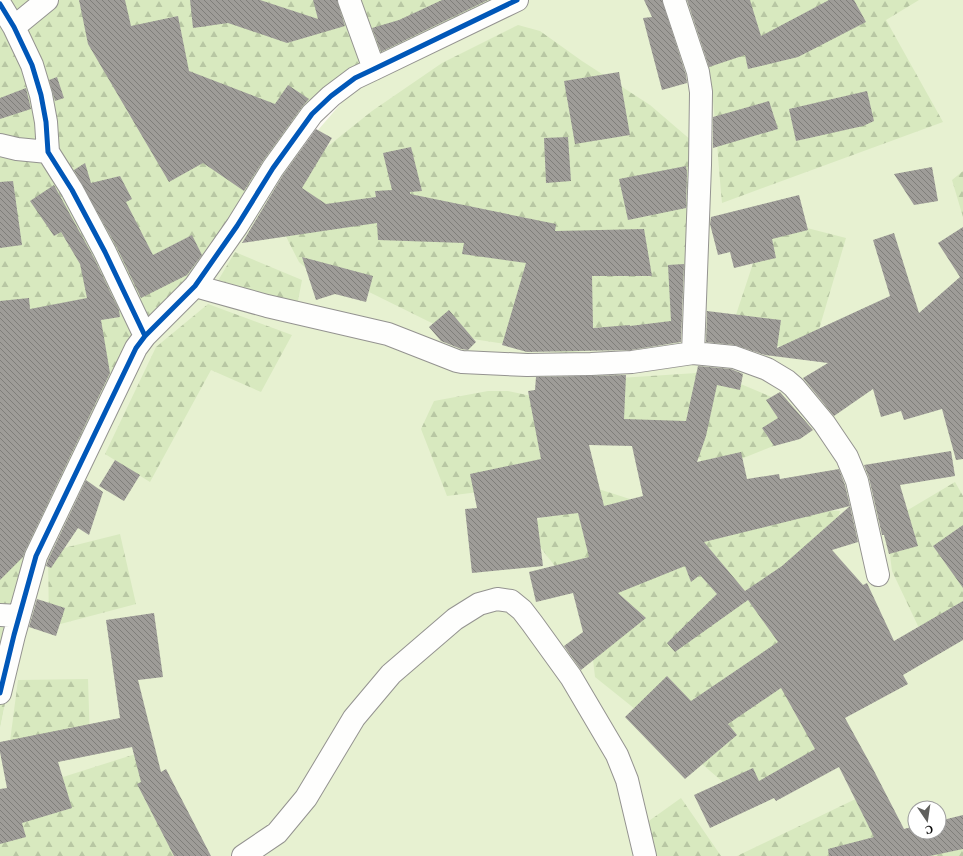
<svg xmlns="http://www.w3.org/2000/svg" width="963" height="856" viewBox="0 0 963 856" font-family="Lora,serif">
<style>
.grass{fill:#e7f1d1;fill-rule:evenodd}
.forest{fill:url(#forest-firs)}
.building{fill:url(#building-back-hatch);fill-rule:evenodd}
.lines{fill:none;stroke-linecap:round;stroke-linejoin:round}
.minor-casing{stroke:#949390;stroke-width:24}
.minor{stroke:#fefefd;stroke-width:22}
.cycleway-casing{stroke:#fff;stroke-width:8}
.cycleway{stroke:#0057b8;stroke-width:5}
</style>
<defs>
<pattern id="forest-firs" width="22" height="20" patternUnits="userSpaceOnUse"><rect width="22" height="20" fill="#d8e9bf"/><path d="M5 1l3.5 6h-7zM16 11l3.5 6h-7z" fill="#b8c7a3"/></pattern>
<pattern id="building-back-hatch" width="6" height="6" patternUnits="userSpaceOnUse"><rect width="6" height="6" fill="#9e9c98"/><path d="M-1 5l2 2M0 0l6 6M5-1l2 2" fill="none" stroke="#7f7e7a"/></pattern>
</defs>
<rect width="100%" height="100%" fill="#fbf9f2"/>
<!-- grass -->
<path class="grass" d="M528,0H963V856H0V729L35,554L147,337L236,225L356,86ZM915,808H939V832H915Z"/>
<!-- forest -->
<path class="forest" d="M0,0H528L356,86L308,125L138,345L35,554L0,729Z
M695,0H919L886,20L943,122L722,203C716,135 713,66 695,0Z
M518,25L540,31L582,61L650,105L692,141L691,241L680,299L678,341L564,353L460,337L363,289L327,287L299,262L275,215L307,163L372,111L442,63Z
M963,171V217L952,180Z
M768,218L846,238L812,353L729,336Z
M235,252L302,280L297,306L216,284Z
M208,304L292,335L261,392L211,370L150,482L105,454L156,347Z
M712,372L781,401L791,439L711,471L684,443L624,434L619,378Z
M488,391H508L555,401L566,481L447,496L421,429L434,401Z
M955,482L963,496V617L927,645L892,571L886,523Z
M586,485L658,508L802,509L840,511L828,553L835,763L746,802L680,745L595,677L587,607L526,529Z
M120,534L136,604L49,627L48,552Z
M88,679L90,742L9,749L18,680Z
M145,751L188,856H0V797Z
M866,794L890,846L963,824V856H737Z
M681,798L721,856H654L646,823Z"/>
<!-- building -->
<path class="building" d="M79,0H125L131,26L178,16L189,71L275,104L288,85L309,99L302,107L263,161L244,191L203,163L169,182L88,44Z
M190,0H260L318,19L313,0H337L345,26L287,43L228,23L193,28Z
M442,0H488L381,52L372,28L399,20Z
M644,0H662L686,75L687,83L662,90L643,18L652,17Z
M687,0H750L761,36L829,0H854L866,22L798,57L748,69L745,55L709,67Z
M619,72L630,135L575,144L564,81Z
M57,77L64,98L55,101L49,80Z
M26,88L31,109L0,119V98Z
M867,91L874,121L863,126L796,141L789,109Z
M769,101L778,129L713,148V117Z
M316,129L332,138L302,188L326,204L376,197L375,191L392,190L383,153L411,147L422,191L410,192V194L556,224L555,231L644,229L652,276H592L593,328L630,325V326L671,321L668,265L684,264L681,342L631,350L527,352L502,345L526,263L462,254L464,243L378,240L377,223L242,243L283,175Z
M568,137L571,181L546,183L544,138Z
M85,163L91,183L120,176L132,199L126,202L153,255L192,235L202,255L187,275L141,298L116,246L74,170Z
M686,166L687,172L686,208L628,220L619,179Z
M932,167L938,201L914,205L894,174Z
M13,181L22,245L0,248V182Z
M54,185L94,258L119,310L120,317L101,320L110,373L25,551L23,557L0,580V301L29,298L30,309L87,298L80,264L61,232L54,236L30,201Z
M799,195L808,230L772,239L776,258L734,268L730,252L718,255L710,224L711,217Z
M963,227V459L956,460L942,409L904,420L901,411L881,417L873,389L834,416L803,378L828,363L765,355L735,345L706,342L707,311L781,320L777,348L890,296L873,240L894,233L919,313L960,277L938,243Z
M302,257L373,276L366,302L335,294L316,300Z
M449,310L476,342L468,350L461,349L441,341L429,327Z
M698,366L731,369L743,374L740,390L717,385L706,436L697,462L741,452L747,479L779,474L780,479L839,469L845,485L850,506L704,542L745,591L782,566L850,506L858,542L832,550L863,585L867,583L894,641L963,601V640L903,675L908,684L845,718L872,767L904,829L915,826V832H939V821L963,815V849L930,856H829L828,849L874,837L839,767L776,801L774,798L710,828L694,795L753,768L759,781L815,749L781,688L728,724L737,735L685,779L625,717L667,676L691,701L778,642L748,600L675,652L667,643L717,594L700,575L691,582L685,566L618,593L646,618L581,670L564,646L583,632L573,593L536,602L529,572L589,557L578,513L537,518L543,566L472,573L465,509L477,508L470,474L541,459L528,391L535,390L536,377L626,375L624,419L686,421ZM589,445L632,446L643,496L604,506Z
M780,392L813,430L800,439L774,446L762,428L778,418L766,400Z
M951,451L955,476L900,485L918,546L889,554L884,535H882L869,478L864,465Z
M115,460L140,475L124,501L99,486Z
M86,480L103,492L89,535L78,528L51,568L46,566L48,560Z
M963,525V588L933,546Z
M37,599L65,608L56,636L29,627Z
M154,613L163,677L138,680L161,772L166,769L211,856H174L137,784L141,782L132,747L58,762L72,808L22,823L26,837L0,844V789L7,788L0,752V742L120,718L106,620Z"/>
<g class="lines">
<!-- minor casing -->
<g class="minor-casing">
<path id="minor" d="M349,0L374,69
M674,0L698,72L701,92L700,165L693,353
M0,4L14,27L32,65L41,95L46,122L48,152L72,190L105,252L145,336
M14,27L47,0
M0,145L17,149L48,152
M195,286L267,306L388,334L457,361L462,362L527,365L591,364L632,362L693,353L734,357L767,369L787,381L794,387L824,423L847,457L857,481L878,575
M0,615L19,616
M0,693L14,635L36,556L136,348L145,336L195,286L237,226L273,168L312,114L331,96L355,78L374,69L517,0
M243,856L277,833L306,798L354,718L391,674L455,619L479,604L497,599L511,601L522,610L532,623L571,677L617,755L627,780L645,856"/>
</g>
<!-- minor -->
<use href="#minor" class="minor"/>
<!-- cycleway casing -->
<g class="cycleway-casing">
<path id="cycleway" d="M0,4L14,27L32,65L41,95L46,122L48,152L72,190L105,252L145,336
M0,693L14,635L36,556L136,348L145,336L195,286L237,226L273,168L312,114L331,96L355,78L374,69L517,0"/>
</g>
<!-- cycleway -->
<use href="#cycleway" class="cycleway"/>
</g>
<!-- north arrow -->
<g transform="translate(927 820) rotate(167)"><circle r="19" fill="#ffffff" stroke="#9e9e9e"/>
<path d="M0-3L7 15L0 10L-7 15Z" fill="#60605d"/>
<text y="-6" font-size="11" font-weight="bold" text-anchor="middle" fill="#0d0d0d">С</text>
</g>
</svg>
